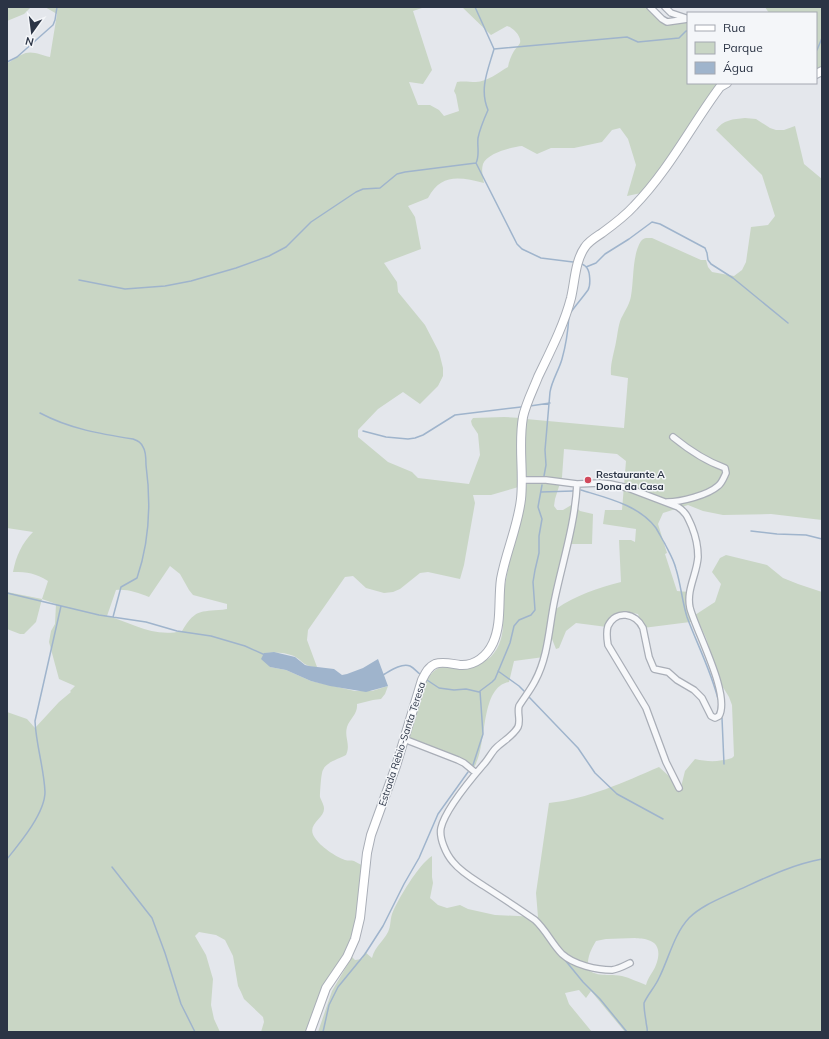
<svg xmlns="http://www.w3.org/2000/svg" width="829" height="1039" viewBox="0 0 829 1039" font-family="Mulish,sans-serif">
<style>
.green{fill:#c9d6c5;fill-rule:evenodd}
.water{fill:#9fb4cc}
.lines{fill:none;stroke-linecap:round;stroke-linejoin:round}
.stream{stroke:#9fb4cc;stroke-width:1.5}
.street-casing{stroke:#a9aeb7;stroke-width:8}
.secondary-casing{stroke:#a9aeb7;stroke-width:10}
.street{stroke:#f7f8fa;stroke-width:5.5}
.secondary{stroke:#fff;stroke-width:8}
.poi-dot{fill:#d1495b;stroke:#f4f6f9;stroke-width:1.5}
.labels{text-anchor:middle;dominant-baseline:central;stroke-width:3;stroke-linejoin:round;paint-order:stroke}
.poi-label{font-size:10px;font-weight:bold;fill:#2b3445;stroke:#f4f6f9;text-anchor:start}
.street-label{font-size:10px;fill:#2b3445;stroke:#f4f6f9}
</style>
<rect width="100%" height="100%" fill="#e4e7ec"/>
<!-- green -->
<path class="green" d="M7,7H31L24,14L7,21Z
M45,7H425L413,11L432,70L423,84L409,82L418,105H430L439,110L444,116L459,111L456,95L454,91L457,82C464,81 469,82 476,82C487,82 499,72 508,67C509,61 511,56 514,51C516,48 519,45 520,43C522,36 512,27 507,26L491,35L462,7H653L667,19C674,19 680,16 688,16V83H720L646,192L627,196L636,165L628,139L620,128L612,130L602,142L574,148H551L537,154L522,146C512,147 487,153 483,164C481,170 483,178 484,183C460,177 441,173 428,198L408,206L415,217L421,249L384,263L397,282L398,292L425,325L439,352L443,368V376L438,386L420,404L403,392L378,409L358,430V437L388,462L412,472L418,478L469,484L480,455L478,434L472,425L471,421L473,418L504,417L521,418L522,486L491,495H473L475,503L464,565L460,579L428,572L420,573L400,589L393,592L384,593L366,588L353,576L345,577L308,630L307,640L317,667C304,667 303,661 294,656C285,652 274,652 264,653L270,667L286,670L311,681L355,691H372L388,686L385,694L381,699L373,700L357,704C358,714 350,718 347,727C344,738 351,744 346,755C339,759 326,762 323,770C321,773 320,793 320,797C321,800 324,805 324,808C325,819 305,824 315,838C320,846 336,857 345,860C348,861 351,860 354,861C358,863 363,866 367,868L361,918L309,1032H261L264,1022L263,1017L244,999L241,992L238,986L233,956L225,940L216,935L199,932L195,936L206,955L213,979L211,1005L214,1019L220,1032H7V712L27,719L35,728L59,702L71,692L70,691L75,686L59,679L49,642L51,631L55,624L56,604L42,599L36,622L24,634H20L7,629V592L42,599L48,581C35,573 28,572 13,572C16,556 22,543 33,532L7,528V63C13,61 16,57 21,55C31,49 40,55 50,57L57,14ZM170,566L180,574L189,590L193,595L227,604V609C202,613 197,606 182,631C153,638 133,623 107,616L116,590C128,589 138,593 149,597Z
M765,7H822V70L816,72V13H769Z
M745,118L756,119L770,128L776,130H784L795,126L804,164L822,179V520L771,514L723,515L703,511L688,505L663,513L658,524L667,553L665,554L677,591L689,592L695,615L715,602L721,584L712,572L720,558L726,555L767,565L783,578L798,584L822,592V1032H625L591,991L586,998L579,990L565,993L569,1004L592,1032H318L332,991L352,957L355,960L362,959L365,952L372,958C375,946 383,942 388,932C391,926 390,920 392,914C398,899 419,864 432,856V877L433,883L430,898L438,905L447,908L460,905L468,909L495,915L538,917L536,893L549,803C588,799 624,782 659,767L681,787L685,771L695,759C708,762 719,762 732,758L734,756L732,705L729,697L721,684L706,638L698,621L643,628L638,614C620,610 619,615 607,627L576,623L566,631L559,648L556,649L552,639L544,657L514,661L509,682C479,687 488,747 474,767L452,755L408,739C414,719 418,687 433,672C447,658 478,675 494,653C508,635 501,612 504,591C509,559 518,528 525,497L527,481L524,453L526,419L624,428L628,378L611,375C610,364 614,353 616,342C618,333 618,323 623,315C626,309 630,303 631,296C634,280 632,255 641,241C644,237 648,238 652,238L701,260H706L708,267L712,272L734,276L742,270L746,262L751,227L768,225L775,216L762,175L716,130C723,120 733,119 745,118ZM564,449L617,454L626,461L622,510H605L603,524L636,529L635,542L631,540H619L621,582C598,588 576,595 556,609L570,544H592L593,514L580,511L573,504L563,510H557L554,506L555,499L562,477ZM635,938C639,939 644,938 648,940C663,944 659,961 653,971C650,976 647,980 646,985C638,982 630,978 622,976C608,973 601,978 588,970C587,958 590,951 596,941L606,939Z"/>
<!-- water -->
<path class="water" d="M274,652L295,657L305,665L309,666L334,669L342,675L347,674L363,668L378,659L388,686L366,692L330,686L311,681L286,670L270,667L261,659L264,653Z"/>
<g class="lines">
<!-- stream -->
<path class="stream" d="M475,7L494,49C488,70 479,89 488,110C484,119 480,128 478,138C477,147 480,155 476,163L517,244L522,249L541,258L573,262
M494,49L627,37L638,42L679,38L686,31H688
M817,50L822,38
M7,62L17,57L53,25L55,20L57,7
M586,267L596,263L605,254L629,239L652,222L660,224L705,248L707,253L708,260L711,264L733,278L788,323
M79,280L125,289L165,286L191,281L236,268L269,256L286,247L311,222L356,192L363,189L380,188L397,174L405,172L476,163
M571,312C576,305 583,297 588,290C591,285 590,272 587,268C586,266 584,265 582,264
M530,406L550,403
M40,413C70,429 101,434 133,439C138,441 141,442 143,447C146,451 146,459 146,465C151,502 149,543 137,578L121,587L113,617
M363,431L386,437L408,439L415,438L423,435L455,415L521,407
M544,476L546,465L545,450L550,392C552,380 559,370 562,359C566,345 568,331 569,316
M581,490C607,498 639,505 656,528C659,533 662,539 665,544C669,552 674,560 676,569C681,585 682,601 687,617C697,644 711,671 718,699
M541,492L573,491
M751,531L777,534L806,535L822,539
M7,593L99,615L146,622L177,631L211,636L245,646L265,655
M498,671L519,686L524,691
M383,675C390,671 401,663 410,666C414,668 417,672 420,674
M427,680L439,688L454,690L466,689L479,692
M529,697L578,748L595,773L617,794L663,819
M722,718L724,764
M473,765L483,734L480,691L492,682L495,679L510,643L514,626L519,620L531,615L535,610L533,582L535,570L539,553V536L542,519L538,507L542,485
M7,859C20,843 45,813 45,792C44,768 36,745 35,721L61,606
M112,867L152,918L165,953L181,1004L195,1032
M565,960L583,982L600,999L627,1032
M323,1032L329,1005L338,987L365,954L383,926L404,884L419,858L438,814L468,772
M647,1032C648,1028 646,1026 646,1021C645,1015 644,1010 644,1003C648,994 655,987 659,978C669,958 674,934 689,918C701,906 719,899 734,892C763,879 790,865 822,859"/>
<!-- street casing -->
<g class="street-casing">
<path id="street" d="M650,7L662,19L667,22L688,19
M665,7L671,13L686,18
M522,480H546L577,484L600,483L610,484L628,488L678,507C686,512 688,518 692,527C696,537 698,546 698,557C697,574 686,590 690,608C696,631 731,695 719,716L715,718L711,716L702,698L694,690L677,680L668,672L654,669L649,657L643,628C636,613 616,609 608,626C606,632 607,639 608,645L646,708L666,762L679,788
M577,484C575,524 563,560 555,598C549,625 549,655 535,681C531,689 524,698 519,706C517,713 521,720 518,727C513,736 503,741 496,748C491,753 488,760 483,765C471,779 445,810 441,828C439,838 446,854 453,862C461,872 473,879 484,886C501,897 518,908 535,920C546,930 552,944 562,954C574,965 597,970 612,970C619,969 624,966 630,963
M667,502C681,502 708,495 718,486C722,483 724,477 726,473L725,468C705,461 689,450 673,437
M404,739L458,760L464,763L476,773"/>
</g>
<!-- secondary casing -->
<g class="secondary-casing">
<path id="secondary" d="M816,74L822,71
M310,1032L326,988L347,957L355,939L360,918L367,853L371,835L396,766L422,680C425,674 428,667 435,664C443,661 452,664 460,665C475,666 487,656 493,643C502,623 498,600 501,579C506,552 518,526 521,499C524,472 518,445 523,417C526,403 533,390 538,377C550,352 564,325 571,298C575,281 575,261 585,247C589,241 596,237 602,233C613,225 625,216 634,206C669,170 691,126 720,87L727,83"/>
</g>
<!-- street -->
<use href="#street" class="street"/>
<!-- secondary -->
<use href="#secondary" class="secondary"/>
</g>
<!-- markers -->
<circle class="poi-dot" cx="588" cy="480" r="4"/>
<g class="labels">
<!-- poi labels -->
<g class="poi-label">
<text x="596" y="474">Restaurante A<tspan x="596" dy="12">Dona da Casa</tspan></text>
</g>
<!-- street labels -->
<g class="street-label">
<text transform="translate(402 744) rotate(-72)">Estrada Rebio-Santa Teresa</text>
</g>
</g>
<!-- border -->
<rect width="829" height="1039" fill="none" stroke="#2b3445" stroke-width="16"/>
<!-- legend -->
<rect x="687" y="12" width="130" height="72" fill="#f4f6f9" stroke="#a4a8b1"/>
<rect x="695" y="25" width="20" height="6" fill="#ffffff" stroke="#a4a8b1"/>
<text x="723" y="32" font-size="12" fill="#2b3445">Rua</text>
<rect x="695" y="42" width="20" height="12" fill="#c9d6c5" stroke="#a4a8b1"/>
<text x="723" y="52" font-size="12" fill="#2b3445">Parque</text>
<rect x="695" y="62" width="20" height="12" fill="#9fb4cc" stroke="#a4a8b1"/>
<text x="723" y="72" font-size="12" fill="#2b3445">Água</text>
<!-- north arrow -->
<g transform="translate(32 32) rotate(194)" stroke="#f4f6f9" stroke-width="3" paint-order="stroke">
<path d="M0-3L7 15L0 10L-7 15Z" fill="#2b3445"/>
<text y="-6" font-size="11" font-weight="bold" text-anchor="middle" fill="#2b3445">N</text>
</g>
</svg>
